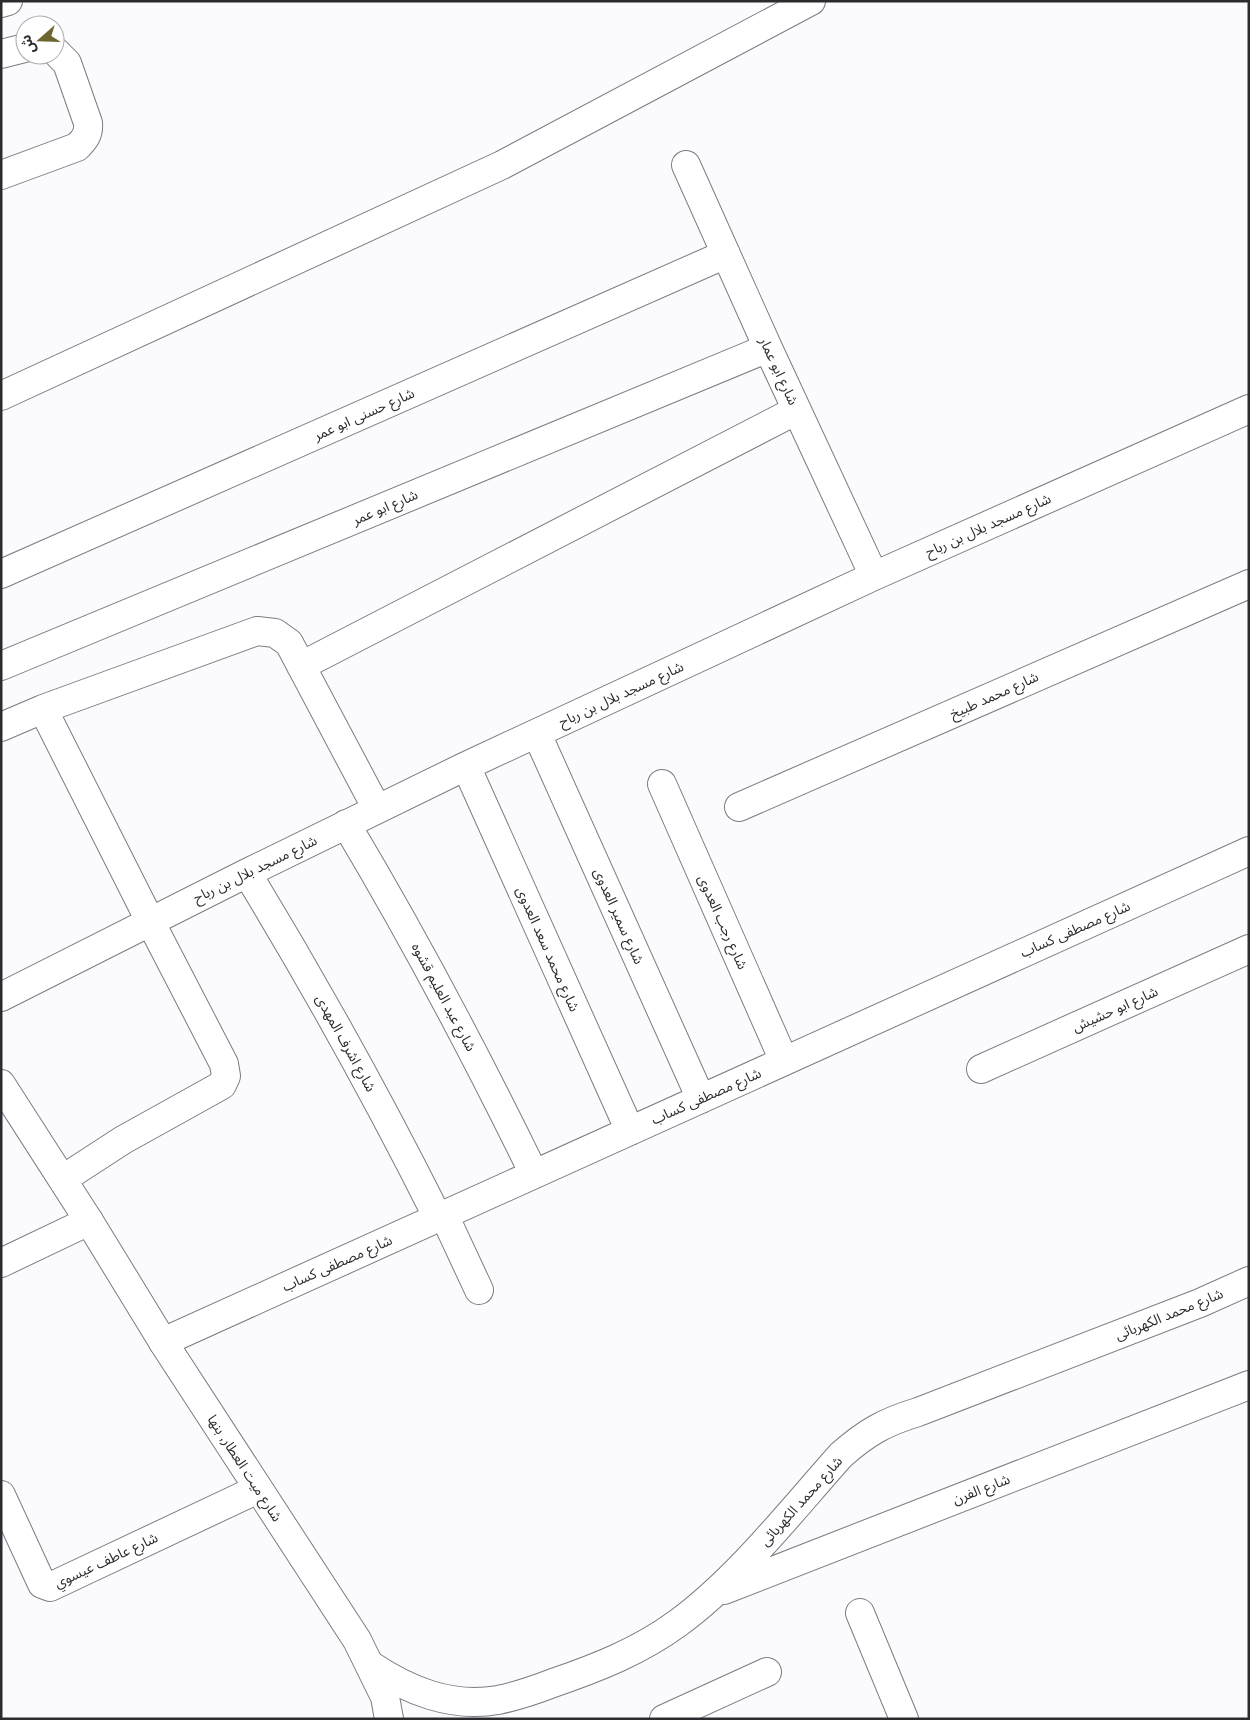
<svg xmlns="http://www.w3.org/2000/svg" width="1250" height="1720" viewBox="0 0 1250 1720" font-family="Helvetica,'Noto Sans Arabic',sans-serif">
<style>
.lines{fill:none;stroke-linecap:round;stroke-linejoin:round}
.minor-casing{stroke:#7b7c83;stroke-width:30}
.secondary-casing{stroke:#7b7c83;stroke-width:30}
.minor{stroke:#fff;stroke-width:28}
.secondary{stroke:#fff;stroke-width:28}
.labels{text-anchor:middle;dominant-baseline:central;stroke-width:4;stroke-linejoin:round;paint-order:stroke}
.street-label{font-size:14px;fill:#2b2c2f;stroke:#fff}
</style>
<rect width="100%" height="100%" fill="#fbfbfe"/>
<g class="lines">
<!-- minor casing -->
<g class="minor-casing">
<path id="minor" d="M1,3L8,1
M1,54L25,48
M686,165L768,348L874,576
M1,175L77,147C85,139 89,134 88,123L67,63L55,51
M1,396L502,165L811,1
M1,574L726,254
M1,666L768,348
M301,666L797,410
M43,709L257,631L275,633L289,643L377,809
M1,727L43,709L150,921L224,1064L226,1076L222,1085L123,1140L63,1179
M537,734L701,1099
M466,766L630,1131
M662,784L784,1061
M739,807L1249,584
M346,824C414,938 476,1055 534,1174
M247,873C315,985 379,1100 438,1218
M1,997L247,873L466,766L874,576L1249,409
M981,1069L1249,949
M444,1215L479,1290
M1,1263L89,1221
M163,1342L1249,851
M1,1495L42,1584L50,1587L258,1489
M724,1590L1249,1385
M860,1613L904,1719
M370,1665C409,1691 451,1708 498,1700C517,1696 535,1690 553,1683C597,1668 640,1651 678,1623C738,1579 791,1511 841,1455C867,1432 885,1422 918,1412L1200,1303L1249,1281
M664,1719L767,1672"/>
</g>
<!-- secondary casing -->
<g class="secondary-casing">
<path id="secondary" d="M1,1084L89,1221L163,1342L357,1640L385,1697L389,1719"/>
</g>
<!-- minor -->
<use href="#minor" class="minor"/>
<!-- secondary -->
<use href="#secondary" class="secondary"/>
</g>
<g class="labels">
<!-- street labels -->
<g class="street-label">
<text transform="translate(779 371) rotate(65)">شارع ابو عمار</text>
<text transform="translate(364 414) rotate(-24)">شارع حسنى ابو عمر</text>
<text transform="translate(385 507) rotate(-23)">شارع ابو عمر</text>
<text transform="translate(988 525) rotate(-24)">شارع مسجد بلال بن رباح</text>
<text transform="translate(621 694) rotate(-25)">شارع مسجد بلال بن رباح</text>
<text transform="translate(994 695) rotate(-24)">شارع محمد طبيخ</text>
<text transform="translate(255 869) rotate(-26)">شارع مسجد بلال بن رباح</text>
<text transform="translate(619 916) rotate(66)">شارع سمير العدوى</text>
<text transform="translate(723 922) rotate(66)">شارع رجب العدوى</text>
<text transform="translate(1075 929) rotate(-24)">شارع مصطفى كساب</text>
<text transform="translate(548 949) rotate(66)">شارع محمد سعد العدوى</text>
<text transform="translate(444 997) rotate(62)">شارع عبد العليم قشوه</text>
<text transform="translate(1115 1009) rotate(-24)">شارع ابو حشيش</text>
<text transform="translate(346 1043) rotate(61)">شارع اشرف المهدى</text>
<text transform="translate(706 1096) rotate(-24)">شارع مصطفى كساب</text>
<text transform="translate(337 1263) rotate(-24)">شارع مصطفى كساب</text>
<text transform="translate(1169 1314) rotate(-22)">شارع محمد الكهربائى</text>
<text transform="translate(245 1468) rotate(57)">شارع ميت العطار, بنها</text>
<text transform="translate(981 1489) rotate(-21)">شارع الفرن</text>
<text transform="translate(801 1501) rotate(-48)">شارع محمد الكهربائى</text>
<text transform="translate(106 1560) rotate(-25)">شارع عاطف عيسوي</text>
</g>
</g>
<!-- border -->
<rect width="1250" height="1720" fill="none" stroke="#2b2c2f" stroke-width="5"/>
<!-- north arrow -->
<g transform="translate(40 40) rotate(250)"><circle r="24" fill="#ffffff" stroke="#aaabac"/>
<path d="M0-4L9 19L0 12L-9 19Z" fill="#6c6532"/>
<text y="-8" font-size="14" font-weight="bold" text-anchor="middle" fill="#2b2c2f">ش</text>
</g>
</svg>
